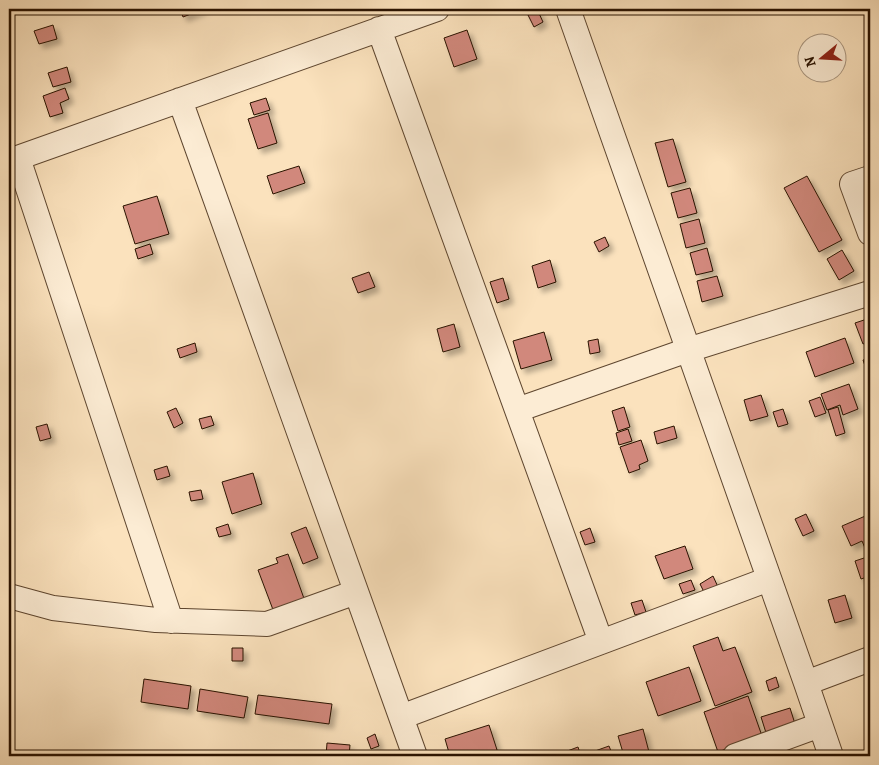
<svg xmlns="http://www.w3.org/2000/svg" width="879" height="765" viewBox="0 0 879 765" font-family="Alegreya,serif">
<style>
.building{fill:#d1887b;stroke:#291200;filter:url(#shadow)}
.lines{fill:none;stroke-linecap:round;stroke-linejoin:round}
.minor-casing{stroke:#5e462f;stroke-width:26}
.minor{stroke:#fcecd4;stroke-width:24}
</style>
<defs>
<filter id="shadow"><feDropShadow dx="4.5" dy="4.5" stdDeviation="2.5" flood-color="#0004"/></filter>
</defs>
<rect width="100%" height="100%" fill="#fbe2bd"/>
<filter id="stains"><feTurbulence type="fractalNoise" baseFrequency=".004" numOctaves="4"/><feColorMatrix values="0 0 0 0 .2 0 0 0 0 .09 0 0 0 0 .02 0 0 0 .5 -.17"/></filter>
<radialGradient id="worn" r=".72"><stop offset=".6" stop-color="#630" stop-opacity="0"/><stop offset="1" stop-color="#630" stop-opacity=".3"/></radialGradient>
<!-- building -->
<path class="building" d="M180,9H204L183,17Z
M525,9H537L543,22L534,27Z
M53,25L57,39L39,44L34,31Z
M467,30L477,59L454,67L444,38Z
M67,67L71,82L53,87L48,73Z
M65,88L69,99L60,103L63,113L50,117L43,96Z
M266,98L270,110L254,115L250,103Z
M268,113L277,143L258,149L248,119Z
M673,139L686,182L668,187L655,143Z
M299,166L305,183L273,194L267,176Z
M807,176L842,240L819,252L784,188Z
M690,188L697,213L678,218L671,193Z
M157,196L169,234L135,244L123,206Z
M699,219L705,243L686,248L680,224Z
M605,237L609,246L599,252L594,242Z
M150,244L153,254L138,259L135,249Z
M707,248L713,271L696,275L690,253Z
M842,250L854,271L839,280L827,259Z
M550,260L556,282L538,288L532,266Z
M369,272L375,287L358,293L352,278Z
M717,276L723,296L702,302L697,281Z
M503,278L509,299L497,303L490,282Z
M870,318V341L863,344L855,323Z
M454,324L460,347L443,352L437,329Z
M544,332L552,360L521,369L513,341Z
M845,338L854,363L815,377L806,352Z
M598,339L600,352L590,354L588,341Z
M195,343L197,352L180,358L177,349Z
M870,358V378H869L863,360Z
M849,384L858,409L843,415L840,405L827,410L821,394Z
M761,395L768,416L750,421L744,400Z
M820,397L826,413L815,417L809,401Z
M624,407L630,427L618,431L612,411Z
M838,407L845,433L836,436L828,410Z
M176,408L183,423L174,428L167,412Z
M783,409L788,424L778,427L773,412Z
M211,416L214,425L202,429L199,419Z
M47,424L51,438L40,441L36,427Z
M674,426L677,438L657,444L654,432Z
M628,429L632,441L619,445L616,433Z
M641,440L648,461L639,465L640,469L629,473L620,447Z
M167,466L170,476L157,480L154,470Z
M253,473L262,504L232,514L222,482Z
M201,490L203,499L191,501L189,492Z
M806,514L814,531L803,536L795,519Z
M870,514V554L868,555L862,541L851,546L842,526Z
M228,524L231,534L219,537L216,528Z
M306,527L318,558L303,564L291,533Z
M590,528L595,542L585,545L580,532Z
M685,546L693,569L664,579L655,556Z
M288,554L306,604L275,615L258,570L278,563L276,558Z
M870,556V576L861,579L855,561Z
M713,576L718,587L705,594L700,584Z
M691,580L695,590L683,594L679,584Z
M845,595L852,618L835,623L828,600Z
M642,600L646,612L635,615L631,603Z
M718,637L723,651L735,647L752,692L715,706L693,646Z
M232,648H243V661H232Z
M689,667L701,701L658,716L646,682Z
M776,677L779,687L769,691L766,681Z
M144,679L191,686L188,709L141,702Z
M200,689L248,697L244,718L197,711Z
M258,695L332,704L329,724L255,714Z
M748,696L762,736L718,752L704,712Z
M790,708L796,727L767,736L761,717Z
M489,725L499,756H450L445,739Z
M643,729L649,752L634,756H624L618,736Z
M375,734L379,746L371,749L367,738Z
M327,743L350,745L349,756H326Z
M609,746L613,756H554L578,747L581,756Z"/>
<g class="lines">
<!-- minor casing -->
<g class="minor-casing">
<path id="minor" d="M568,9L806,683L831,756
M379,29L601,642
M180,100L415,756
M18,158L171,621
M9,161L437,9
M870,178L852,184L870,233
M517,410L688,350L870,293
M9,596L53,608L156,620L267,624L356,592
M806,683L870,659
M401,717L769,579
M735,756L820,725"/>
</g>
<!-- minor -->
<use href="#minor" class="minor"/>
</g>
<!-- margin -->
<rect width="879" height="765" fill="none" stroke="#fbe2bd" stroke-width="30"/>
<rect x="10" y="10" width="859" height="745" fill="none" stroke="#291200" stroke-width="2.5"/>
<rect x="15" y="15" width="849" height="735" fill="none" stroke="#291200"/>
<!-- north arrow -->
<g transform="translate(822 58) rotate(252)"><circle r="24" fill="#fcecd4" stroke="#a8957f"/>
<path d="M0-4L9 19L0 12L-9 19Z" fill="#8f2418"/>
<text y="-8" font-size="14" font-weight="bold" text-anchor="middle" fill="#291200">N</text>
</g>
<rect width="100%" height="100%" filter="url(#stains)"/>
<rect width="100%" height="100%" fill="url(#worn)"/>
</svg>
